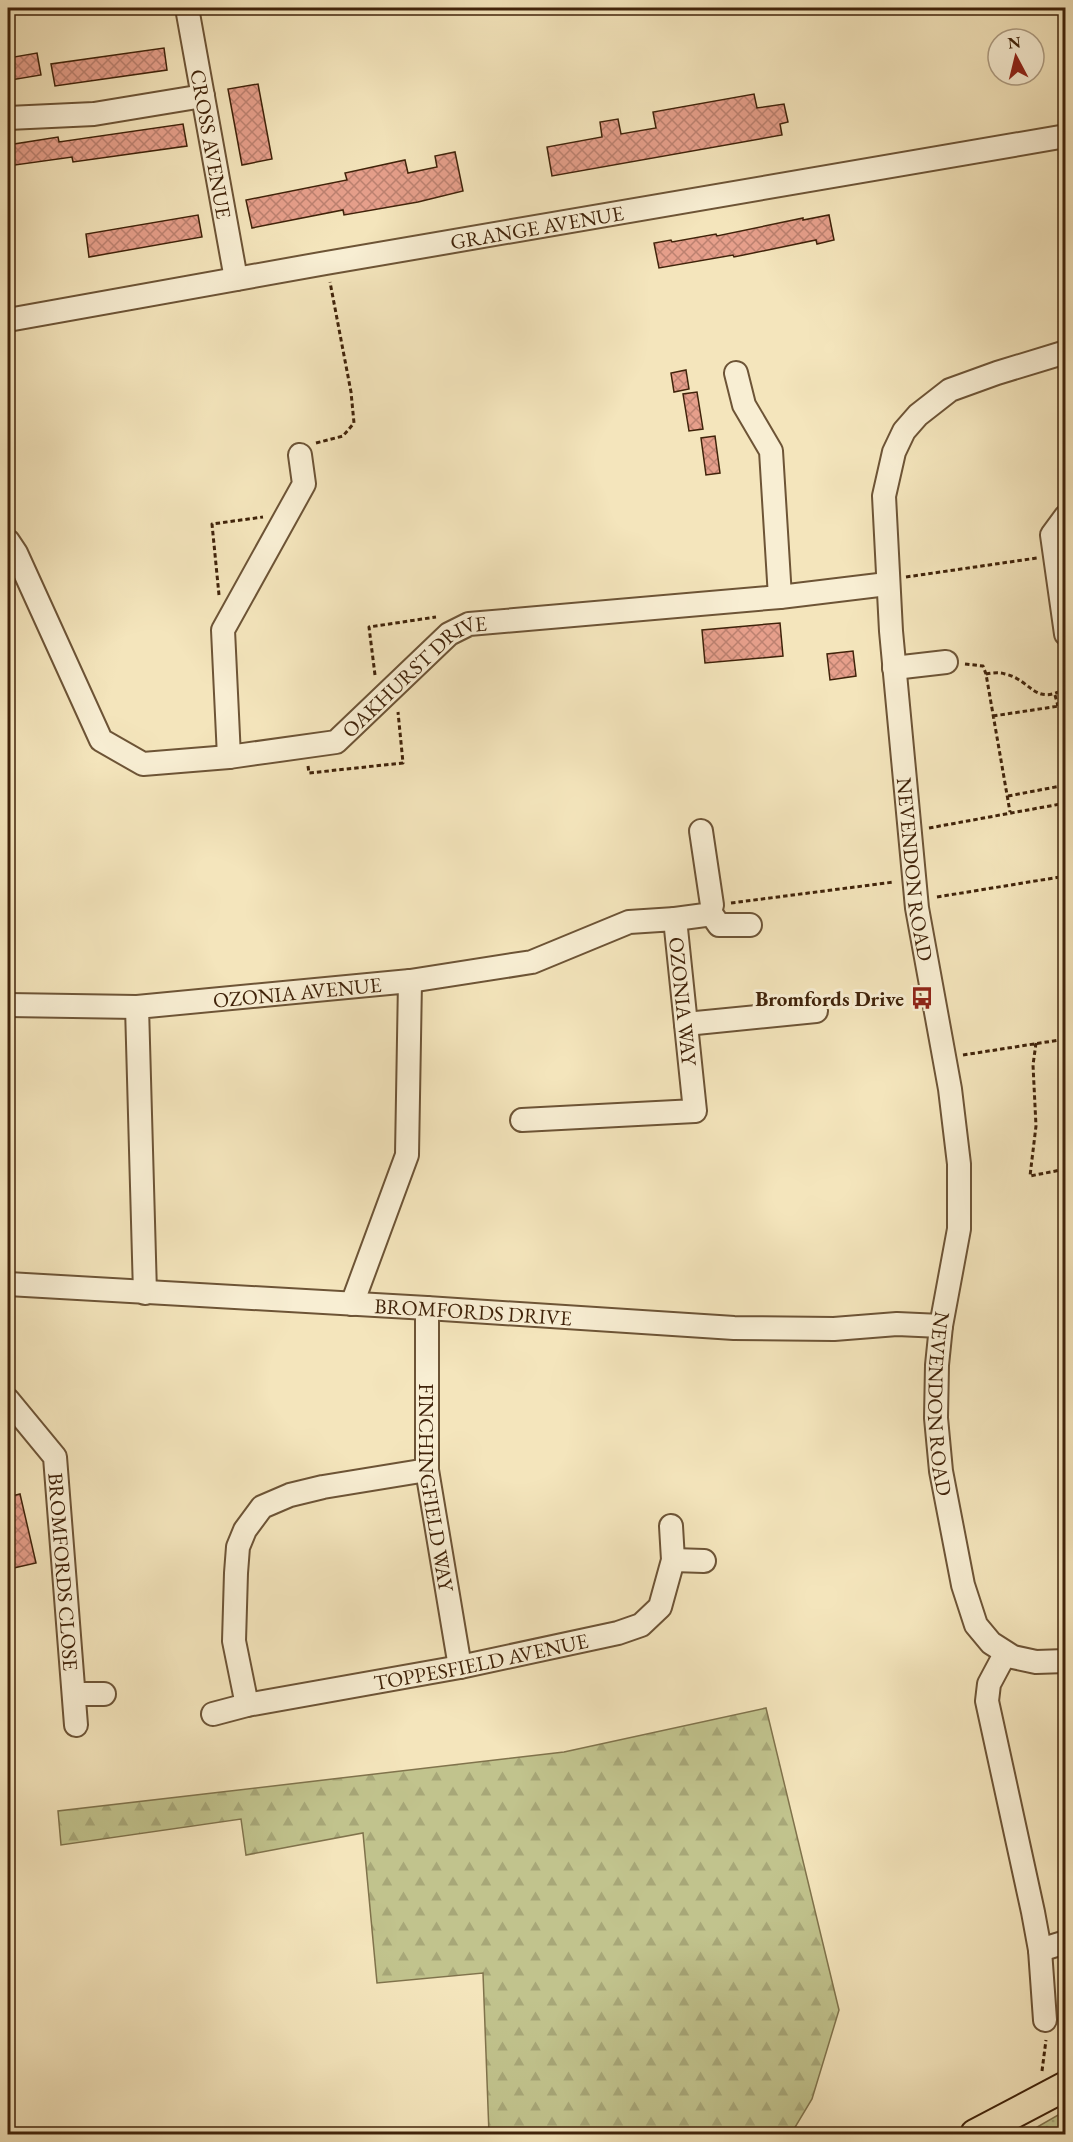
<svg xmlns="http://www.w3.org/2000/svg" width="1073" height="2142" viewBox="0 0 1073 2142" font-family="'EB Garamond',serif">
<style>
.grass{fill:url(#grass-dots);stroke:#80734c;stroke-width:1.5}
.forest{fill:url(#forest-firs);stroke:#80734c;stroke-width:1.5}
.building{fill:url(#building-cross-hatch);stroke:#40230a;stroke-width:1.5}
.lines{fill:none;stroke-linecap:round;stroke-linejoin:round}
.minor-casing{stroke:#6d5436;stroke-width:26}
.major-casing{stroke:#40230a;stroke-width:32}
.path{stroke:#40230a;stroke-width:3;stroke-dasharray:4.5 3;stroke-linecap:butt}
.minor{stroke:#f8eed3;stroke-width:22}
.major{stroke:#f4e5bc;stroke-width:28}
.labels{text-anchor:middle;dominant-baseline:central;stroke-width:6;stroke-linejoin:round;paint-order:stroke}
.street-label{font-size:21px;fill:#40230a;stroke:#f8eed3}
.poi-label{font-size:21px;font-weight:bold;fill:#40230a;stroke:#f8eed3;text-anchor:end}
</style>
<defs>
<pattern id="grass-dots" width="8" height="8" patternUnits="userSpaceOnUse" patternTransform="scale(1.5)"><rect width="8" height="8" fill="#c1c38d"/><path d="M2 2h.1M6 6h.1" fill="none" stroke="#a7a778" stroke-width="1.8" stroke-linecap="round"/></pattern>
<pattern id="forest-firs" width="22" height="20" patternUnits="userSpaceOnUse" patternTransform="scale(1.5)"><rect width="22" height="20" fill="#c1c38d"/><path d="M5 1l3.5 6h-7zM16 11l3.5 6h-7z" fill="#a7a778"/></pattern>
<pattern id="building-cross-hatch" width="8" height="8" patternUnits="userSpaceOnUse" patternTransform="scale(1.5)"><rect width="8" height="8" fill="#e69f8b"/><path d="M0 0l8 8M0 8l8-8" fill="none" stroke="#bc8170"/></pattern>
</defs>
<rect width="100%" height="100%" fill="#f4e5bc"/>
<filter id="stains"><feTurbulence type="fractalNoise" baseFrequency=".00333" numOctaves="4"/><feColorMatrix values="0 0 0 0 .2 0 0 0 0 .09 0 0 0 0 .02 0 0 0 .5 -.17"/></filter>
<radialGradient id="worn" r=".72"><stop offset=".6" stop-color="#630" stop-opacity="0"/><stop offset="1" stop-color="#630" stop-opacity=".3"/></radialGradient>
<!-- grass -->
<path class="grass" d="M1065,2111V2134H1025Z"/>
<!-- forest -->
<path class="forest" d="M766,1708L839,2010L812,2099L791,2134H489L483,1973L377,1983L363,1833L246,1855L241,1819L61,1845L58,1811L564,1752Z"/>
<!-- building -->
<path class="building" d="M164,48L167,70L55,86L51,64Z
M37,53L41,75L11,80L8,58Z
M258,84L272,159L242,165L228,89Z
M754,94L757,108L784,104L788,122L780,124L782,135L552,176L547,147L602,137L600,122L618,119L621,134L656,128L653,112Z
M183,124L187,146L73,162L72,157L8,166V145L58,137L59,142Z
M455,152L463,191L418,202L344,215L343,210L252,228L246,200L347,180L345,173L405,160L408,173L437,167L435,156Z
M198,215L202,237L89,257L86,234Z
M829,215L834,240L817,244L816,240L734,257L733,255L659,268L654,243L671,240L672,242L716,234L717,236L803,218V220Z
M686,370L689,389L674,392L671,373Z
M697,392L703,429L689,431L683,394Z
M715,436L720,473L706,475L701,438Z
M780,623L783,656L705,663L702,630Z
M853,651L856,676L830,680L827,654Z
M20,1494L36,1563L9,1569L8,1561V1497Z"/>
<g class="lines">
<!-- minor casing -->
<g class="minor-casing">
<g id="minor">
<path id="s1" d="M187,8L236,279"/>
<path d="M8,118L94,114L203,96"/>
<path id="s2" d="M8,320L326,263L1066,136"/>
<path id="s3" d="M1066,352L997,373L950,390L918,415L904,431L894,452L884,496L891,631L917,908L950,1089L959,1164V1229L941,1326L937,1365L936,1418L941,1471L963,1585L976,1625L991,1643L1013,1657L1036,1662L1066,1661"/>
<path d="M736,373L744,405L771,451L780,597"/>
<path d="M1066,516L1052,535L1066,634"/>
<path id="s4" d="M8,541L16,553L101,740L143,764L229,757L336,742L449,634L469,624L780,597L887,584"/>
<path d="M894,668L946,662"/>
<path d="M229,757L223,630L304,484L300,455"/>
<path d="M710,912L719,925H750"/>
<path d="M675,919L705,915L710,912L712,905L701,831"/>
<path id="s5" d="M410,981L532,962L629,922L675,919L695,1111L522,1120"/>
<path d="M8,1005L137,1007"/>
<path d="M686,1024L816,1011"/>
<path id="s6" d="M8,1284L427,1308L734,1328L834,1329L897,1324L941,1326"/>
<path id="s7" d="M145,1293L137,1007L410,981L407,1155L352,1304"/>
<path id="s8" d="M427,1308V1470L460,1667"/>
<path id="s9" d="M8,1400L55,1457L76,1725"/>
<path d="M673,1560L704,1561"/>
<path d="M1005,1654L989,1684L987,1701L1033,1912L1040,1950L1045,2020"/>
<path d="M74,1694H104"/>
<path d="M247,1705L234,1641L236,1573L238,1547L245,1530L262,1507L290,1495L323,1487L427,1470"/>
<path id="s10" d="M213,1714L247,1705L460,1667L618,1633L641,1625L660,1607L673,1560L671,1526"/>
<path d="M1040,1950L1066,1942"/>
</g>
</g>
<!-- major casing -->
<g class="major-casing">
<path id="major" d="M975,2134L1066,2086"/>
</g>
<!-- path -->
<path class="path" d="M316,443L343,436L354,423L351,392L330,282
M906,577L1037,558
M219,595L212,524L263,517
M965,664L983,666L986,674L1010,812
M986,674C992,673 999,672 1005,674C1032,680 1034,707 1066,688
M375,675L369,627L436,617
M1055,695L1058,706
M993,716L1066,705
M308,766L309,773L403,763L398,712
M1008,796L1066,785
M929,828L1066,803
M937,897L1066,876
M731,903L894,882
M1036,1043L1033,1065L1036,1126L1030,1176L1066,1169
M963,1055L1066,1039
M1042,2071L1046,2040"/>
<!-- minor -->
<use href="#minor" class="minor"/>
<!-- major -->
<use href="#major" class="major"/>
</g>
<!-- icons -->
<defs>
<g id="bus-bare" transform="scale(1.8)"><path d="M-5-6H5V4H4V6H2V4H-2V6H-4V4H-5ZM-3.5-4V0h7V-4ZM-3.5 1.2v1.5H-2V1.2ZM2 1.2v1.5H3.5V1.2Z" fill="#8f2418" stroke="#f8eed3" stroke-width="2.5" paint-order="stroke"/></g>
</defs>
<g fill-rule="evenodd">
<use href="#bus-bare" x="922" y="998"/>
</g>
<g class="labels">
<!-- street labels -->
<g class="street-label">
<text stroke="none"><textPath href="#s1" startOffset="138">CROSS AVENUE</textPath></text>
<text stroke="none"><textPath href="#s2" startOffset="537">GRANGE AVENUE</textPath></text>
<text stroke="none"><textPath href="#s4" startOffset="567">OAKHURST DRIVE</textPath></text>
<text stroke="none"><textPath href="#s3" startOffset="627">NEVENDON ROAD</textPath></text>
<text stroke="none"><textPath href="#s7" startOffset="447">OZONIA AVENUE</textPath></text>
<text stroke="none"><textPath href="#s5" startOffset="357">OZONIA WAY</textPath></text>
<text stroke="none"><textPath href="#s6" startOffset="466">BROMFORDS DRIVE</textPath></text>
<text stroke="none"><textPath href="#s3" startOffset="1167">NEVENDON ROAD</textPath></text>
<text stroke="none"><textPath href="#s8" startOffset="180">FINCHINGFIELD WAY</textPath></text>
<text stroke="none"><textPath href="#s9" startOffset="189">BROMFORDS CLOSE</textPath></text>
<text stroke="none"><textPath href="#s10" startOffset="273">TOPPESFIELD AVENUE</textPath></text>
</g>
<!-- poi labels -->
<g class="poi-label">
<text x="904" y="998">Bromfords Drive</text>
</g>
</g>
<!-- margin -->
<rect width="1073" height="2142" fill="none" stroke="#f4e5bc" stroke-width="30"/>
<rect x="9" y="9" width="1055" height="2124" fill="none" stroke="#40230a" stroke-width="3"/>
<rect x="15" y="15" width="1043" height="2112" fill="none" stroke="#40230a" stroke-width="1.5"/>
<!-- north arrow -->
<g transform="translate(1016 57) rotate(353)"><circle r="28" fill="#f8eed3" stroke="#ae9d83" stroke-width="1.5"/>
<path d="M0-4.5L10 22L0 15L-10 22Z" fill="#8f2418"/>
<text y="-9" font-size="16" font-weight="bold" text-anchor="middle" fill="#40230a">N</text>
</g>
<rect width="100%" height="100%" filter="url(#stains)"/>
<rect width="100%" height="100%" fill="url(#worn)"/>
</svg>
